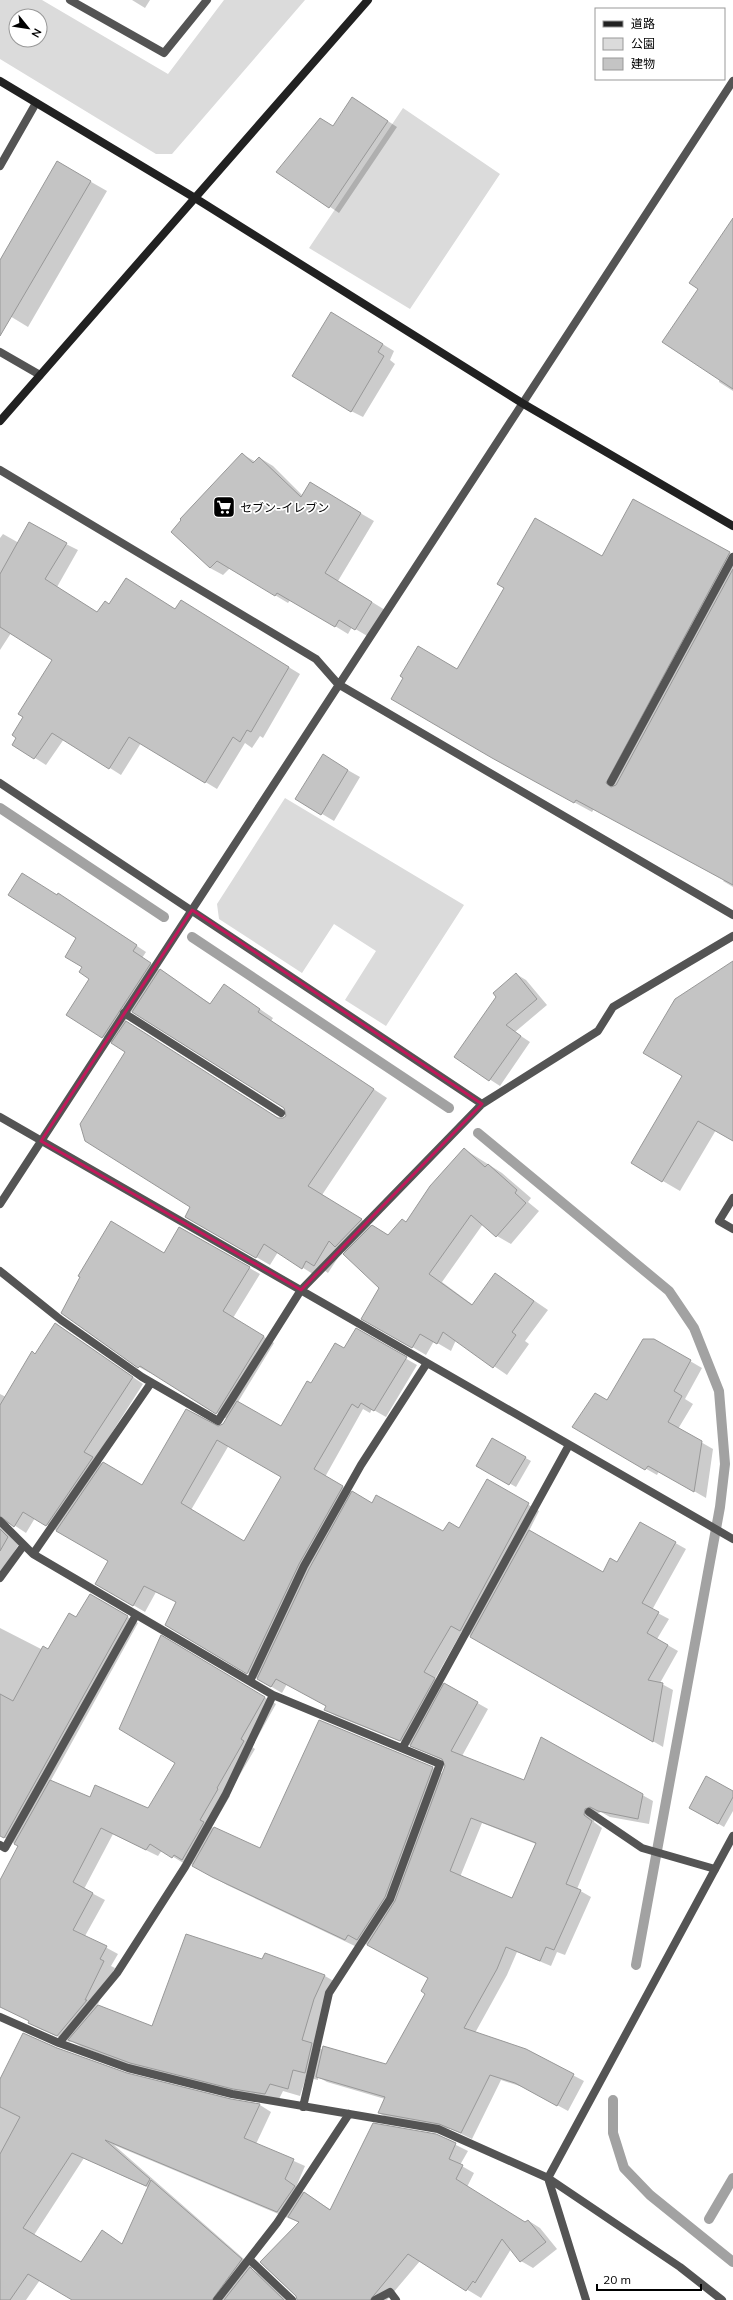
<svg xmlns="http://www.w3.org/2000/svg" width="733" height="2300" viewBox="0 0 733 2300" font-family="Mulish,'Noto Sans JP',sans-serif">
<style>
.green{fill:#dbdbdb;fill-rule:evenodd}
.shadow{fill:#0003;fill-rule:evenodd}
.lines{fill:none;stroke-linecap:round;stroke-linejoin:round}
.stream{stroke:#a2a2a2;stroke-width:10}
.building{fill:#c4c4c4;stroke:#989898;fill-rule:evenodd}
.lane{stroke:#545454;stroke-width:8}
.street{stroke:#545454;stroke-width:8}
.secondary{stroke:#212121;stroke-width:8}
.marked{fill:none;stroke:#c2185b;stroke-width:3;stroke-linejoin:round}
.labels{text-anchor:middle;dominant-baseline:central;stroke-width:3.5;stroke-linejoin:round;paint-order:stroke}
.poi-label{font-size:12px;fill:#000;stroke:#fff;text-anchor:start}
</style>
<rect width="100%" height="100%" fill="#fff"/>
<!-- green -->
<path class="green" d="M0,0H42L168,74L224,0H305L172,154H156L0,59ZM16,16H40V40H16Z
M403,108L500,174L410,309L309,248Z
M285,798L464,905L386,1026L345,1000L376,951L334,924L302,973L219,919L217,904Z"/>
<!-- shadow -->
<path class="shadow" d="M132,0H150L145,8Z
M362,104L397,127L339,213L277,171Z
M58,163L107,191L28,327L0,310V262Z
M733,249V391L719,382Z
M343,320L394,351L390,360L395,364L363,417L351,411Z
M242,454L256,462L260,458L273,466L303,496L310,484L374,521L338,581L385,610L369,637L352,627L348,634L291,599L288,603L230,568L223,575L210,568Z
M3,534L19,543L66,544L78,550L57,587L98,613L110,605L176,610L192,608L300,674L263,738L260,736L252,748L245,743L217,789L141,743L121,775L64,739L46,765L35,758L25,717L53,660L11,633L0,650V538Z
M714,544L731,554L733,561V887L723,881L724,880L594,809L592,812L511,768L458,670L602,558Z
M323,756L360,777L334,821L297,799Z
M58,896L68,900L146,952L142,958L211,1004L238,994L273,1018L271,1021L387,1098L322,1195L388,1236L406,1223L464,1149L502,1173L531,1198L528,1202L539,1211L511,1244L497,1236L483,1224L442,1282L473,1305L495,1274L548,1310L525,1341L529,1344L507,1375L456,1340L451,1351L434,1341L426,1355L363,1318L380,1288L343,1250L328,1273L321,1268L316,1276L278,1252L270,1265L186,1217L192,1207L127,1052L103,1037L90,978L83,967L78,938ZM132,1011L285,1108L287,1116L284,1119H279L125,1022Z
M516,974L526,980L547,1005L515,1032L530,1042L500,1086L455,1057Z
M733,974V1140L716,1130L680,1191L632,1163L683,1076Z
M180,1228L260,1274L233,1318L274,1343L238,1402L281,1427L312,1385L345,1350L356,1330L417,1365L386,1417L372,1409L370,1413L363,1409L325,1477L373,1504L444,1533L460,1529L488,1481L539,1511L529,1531L603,1574L618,1563L640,1523L686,1549L652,1610L669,1619L657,1639L678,1651L660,1683L673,1690L663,1747L462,1631L435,1679L488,1709L462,1756L525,1781L542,1739L653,1801L649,1824L610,1817L601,1812L595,1814L594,1822L602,1828L577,1889L591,1897L565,1955L557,1952L551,1966L517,1952L507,1975L475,2033L525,2050L584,2081L568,2111L526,2088L501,2080L472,2139L451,2129L389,2119L379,2113L385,2099L327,2082L318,2077V2080L306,2077L300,2096L283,2091L278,2101L143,2070L82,2047L71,2041L70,2042L40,2029L29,2023L30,2021L0,2007V1883L19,1846L0,1835V1628L43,1650H49L77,1618L90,1595L138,1623L50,1782L90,1798L149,1809L176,1762L161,1637L276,1704L252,1747L255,1749L228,1795L230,1796L212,1827L214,1829L261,1850L433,1768L443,1774L446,1766L444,1761L412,1746L336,1716L326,1710L327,1706L287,1684L282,1693L166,1625L177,1602L156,1592L145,1612L97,1584L110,1561L35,1518L26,1533L11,1523L7,1524L19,1544L0,1575V1394L6,1397L56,1324L143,1384L95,1459L143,1487L223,1425L227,1419L151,1372L150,1373L139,1367L164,1254ZM229,1445L283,1476L244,1542L191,1510ZM482,1823L536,1844L512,1899L460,1877ZM113,1834L158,1856L162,1850L185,1864L186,1861L227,1885L359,1948L362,1942L429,1978L426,1993L386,2065L323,2050L315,2046L327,2006L337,1983L325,1976L265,1954L262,1960L153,2028L97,2006L115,1968L111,1966L118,1954L85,1936L105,1900L84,1889Z
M654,1340L702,1368L685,1399L693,1404L678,1429L713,1449L706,1498L659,1471L657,1475L573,1427L608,1401Z
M492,1439L531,1461L516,1487L477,1465Z
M733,1792V1811L724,1827L691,1808Z
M57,2049L126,2074L230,2100L260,2105L271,2112L256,2144L305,2166L296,2187L331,2210L436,2135L468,2151L460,2165L474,2173L467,2187L526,2223L529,2221L540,2228L557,2249L533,2268L521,2261L511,2249L481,2298L420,2261L387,2300H297L300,2223L114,2145L253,2267L251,2269L261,2275L287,2300H74L40,2280L26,2300H0V2081ZM84,2158L149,2188L123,2245L81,2263L34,2235Z"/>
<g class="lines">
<!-- stream -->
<path class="stream" d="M0,808L164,917
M192,937L449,1108
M478,1133L669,1291L694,1328L719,1391L725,1464L720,1507L636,1965
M613,2100V2133L624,2168L650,2195L733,2262
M709,2219L733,2178"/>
</g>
<!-- building -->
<path class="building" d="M352,97L388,121L329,208L276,172L320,118L333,126Z
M57,161L91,181L0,336V260Z
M733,218V389L662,342L698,289L689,283Z
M331,312L383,344L378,352L384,356L351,412L292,376Z
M242,453L253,463L259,457L301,497L310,482L361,513L325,573L372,602L355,630L339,620L335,627L277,593L275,596L217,561L210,568L171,532L181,520L180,519Z
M633,499L730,552L606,783L611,787L616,785L733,569V885L576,800L574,803L492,758L391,699L403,678L400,676L418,646L457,669L504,588L497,584L535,518L602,556Z
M29,522L67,543L45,579L97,612L105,601L109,604L126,578L175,609L181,600L289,667L251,732L247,730L240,742L233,737L205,783L129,737L109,769L52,733L34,759L12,745L16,738L12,735L23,717L18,714L52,660L0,627V574Z
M323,754L348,770L321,815L295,799Z
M22,873L57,895L58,893L137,945L133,951L151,963L102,1038L66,1015L89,979L79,972L82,967L65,957L76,938L8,895Z
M733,961V1141L698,1121L662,1182L631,1163L682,1076L643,1053L675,999Z
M160,969L210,1004L224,984L260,1009L258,1012L374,1089L308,1186L362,1219L335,1247L329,1241L314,1266L306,1261L302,1269L264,1244L256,1258L185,1217L190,1207L85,1141L80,1124L125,1052L111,1043L126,1021L278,1118H283L286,1116L284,1108L132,1012Z
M516,973L537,999L506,1025L521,1036L489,1081L454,1057L496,997L493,993Z
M464,1148L485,1167L488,1164L517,1190L515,1193L526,1203L496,1237L471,1215L429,1274L472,1305L495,1273L534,1301L512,1332L516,1335L493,1368L443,1332L437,1344L420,1334L412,1348L361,1319L379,1288L343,1254L372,1225L388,1235L402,1219L406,1222L430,1186Z
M111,1221L164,1253L179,1227L250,1267L223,1311L264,1336L216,1414L140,1366L138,1368L61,1313L80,1277L78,1276Z
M55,1323L133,1377L84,1452L93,1457L46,1526L23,1512L14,1527L0,1516V1405L32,1351L35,1354Z
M356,1328L407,1357L374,1411L361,1403L358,1408L352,1404L314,1469L343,1486L299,1564L247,1674L165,1625L176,1602L144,1586L133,1606L95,1584L108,1561L56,1531L103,1462L142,1485L186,1409L218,1426L223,1424L237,1401L281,1426L307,1381L311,1383L335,1343L344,1348ZM217,1440L281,1477L244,1541L181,1503Z
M643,1339H654L691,1360L674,1391L682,1396L668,1422L702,1441L694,1492L648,1466L645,1470L572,1427L595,1393L607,1400Z
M492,1438L526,1457L509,1485L476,1466Z
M487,1479L529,1503L460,1631L451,1626L424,1672L435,1678L400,1741L324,1710L326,1706L276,1679L271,1687L257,1679L309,1569L352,1491L372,1503L376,1495L443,1531L449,1522L459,1528Z
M640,1522L676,1542L642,1603L659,1612L647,1633L668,1645L648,1680L663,1683L653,1742L470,1637L529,1530L603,1572L610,1558L617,1562Z
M0,1529L8,1537L0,1551Z
M90,1594L128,1616L4,1838L0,1836V1694L13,1701L43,1646L48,1649L69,1613L76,1617Z
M161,1635L265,1697L241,1739L244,1741L217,1788L218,1789L200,1820L204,1822L182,1860L174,1855L172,1858L150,1844L146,1850L101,1828L73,1882L93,1893L73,1930L107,1946L100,1959L104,1961L85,2000H87L57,2036L28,2023L29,2021L0,2007V1880L18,1846L14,1844L50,1780L90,1797L95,1785L148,1808L175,1763L119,1729Z
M444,1683L478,1702L451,1751L524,1780L541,1737L643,1794L638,1819L598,1811L590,1807L585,1809L584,1815L592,1821L566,1884L581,1890L554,1950L546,1947L540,1961L506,1947L497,1969L464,2028L526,2049L574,2074L557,2106L515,2083L490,2075L461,2133L439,2124L378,2113L385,2097L316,2077L323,2046L386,2064L425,1994L421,1991L428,1978L367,1945L395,1901L445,1766L442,1759L410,1746ZM471,1818L536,1843L512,1898L450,1871Z
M319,1720L433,1767L385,1897L357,1940L348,1935L345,1940L212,1877L192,1866L214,1827L260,1848Z
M706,1776L733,1791V1797L718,1824L689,1808Z
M186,1934L262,1959L265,1953L325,1975L314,1999L302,2040L312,2043L305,2073L293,2070L288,2089L270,2084L265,2094L233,2089L130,2063L68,2040L98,2005L152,2026Z
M23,2033L57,2048L127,2073L231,2099L260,2104L244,2138L294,2159L285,2179L295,2186L277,2212L105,2140L150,2179L146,2186L72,2153L23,2228L81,2262L102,2230L122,2244L151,2180L242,2259L212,2300H72L28,2274L10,2300H0V2154L20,2117L0,2107V2079Z
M373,2123L436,2134L456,2143L449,2159L463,2165L456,2179L525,2222L528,2220L546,2242L520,2262L502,2239L475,2283L473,2281L466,2291L408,2254L370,2300H297L296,2296L260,2262L299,2222L288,2217L304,2192L330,2210Z
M250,2267L284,2300H224Z"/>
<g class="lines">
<!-- lane -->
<path class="lane" d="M70,0L164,53L207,0
M0,166L36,103
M0,352L40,375
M611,782L733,557
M124,1013L281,1113
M733,1198L719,1221L733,1229
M589,1812L642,1848L715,1869"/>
<!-- street -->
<path class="street" d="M0,470L316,659L338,684L733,915
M0,783L482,1104
M0,1117L733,1539
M0,1204L733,81
M0,1271L61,1320L142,1377L218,1421L301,1290L482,1104L598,1031L613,1007L733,936
M0,1521L33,1554L273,1695L440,1764L390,1899L329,1993L303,2107
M33,1554L151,1383
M0,1578L24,1545
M250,1681L304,1566L361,1465L427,1363
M403,1747L569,1445
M0,1845L5,1848L136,1615
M0,2017L59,2043L128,2068L232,2094L438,2129L548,2178L680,2267L722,2300
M59,2043L117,1973L185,1867L226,1794L273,1695
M249,2259L292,2300
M217,2300L277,2223L349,2114
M375,2300L390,2292L396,2300
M586,2300L548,2178L733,1836"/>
<!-- secondary -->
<path class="secondary" d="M0,81L195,198L522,403L733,526
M0,421L368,0"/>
</g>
<!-- marked area -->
<path class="marked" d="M192,910L482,1104L301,1290L41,1141Z"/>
<!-- icons -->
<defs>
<g id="supermarket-square" transform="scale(1.15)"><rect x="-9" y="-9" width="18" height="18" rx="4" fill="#000" stroke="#fff"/><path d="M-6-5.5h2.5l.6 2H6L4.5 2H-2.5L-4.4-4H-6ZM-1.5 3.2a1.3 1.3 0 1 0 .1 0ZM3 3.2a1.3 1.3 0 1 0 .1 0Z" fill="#fff"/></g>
</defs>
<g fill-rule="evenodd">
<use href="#supermarket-square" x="224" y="507"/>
</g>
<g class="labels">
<!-- poi labels -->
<g class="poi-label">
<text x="240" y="507">セブン-イレブン</text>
</g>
</g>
<!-- legend -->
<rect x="595" y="8" width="130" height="72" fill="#ffffff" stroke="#999999"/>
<rect x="603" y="21" width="20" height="6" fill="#212121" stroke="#999999"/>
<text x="631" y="28" font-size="12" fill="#000000">道路</text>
<rect x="603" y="38" width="20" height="12" fill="#dbdbdb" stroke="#999999"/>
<text x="631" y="48" font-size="12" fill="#000000">公園</text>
<rect x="603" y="58" width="20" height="12" fill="#c4c4c4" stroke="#999999"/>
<text x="631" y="68" font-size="12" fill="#000000">建物</text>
<!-- north arrow -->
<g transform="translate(28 28) rotate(120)"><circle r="19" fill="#ffffff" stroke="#999999"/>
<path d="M0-3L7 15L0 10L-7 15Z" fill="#000000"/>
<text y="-6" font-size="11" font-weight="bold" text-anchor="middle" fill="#000000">N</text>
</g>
<!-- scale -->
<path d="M597 2284v6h104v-6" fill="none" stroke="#000000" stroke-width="2"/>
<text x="603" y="2284" font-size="12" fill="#000000" stroke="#ffffff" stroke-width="3" paint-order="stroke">20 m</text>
</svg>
